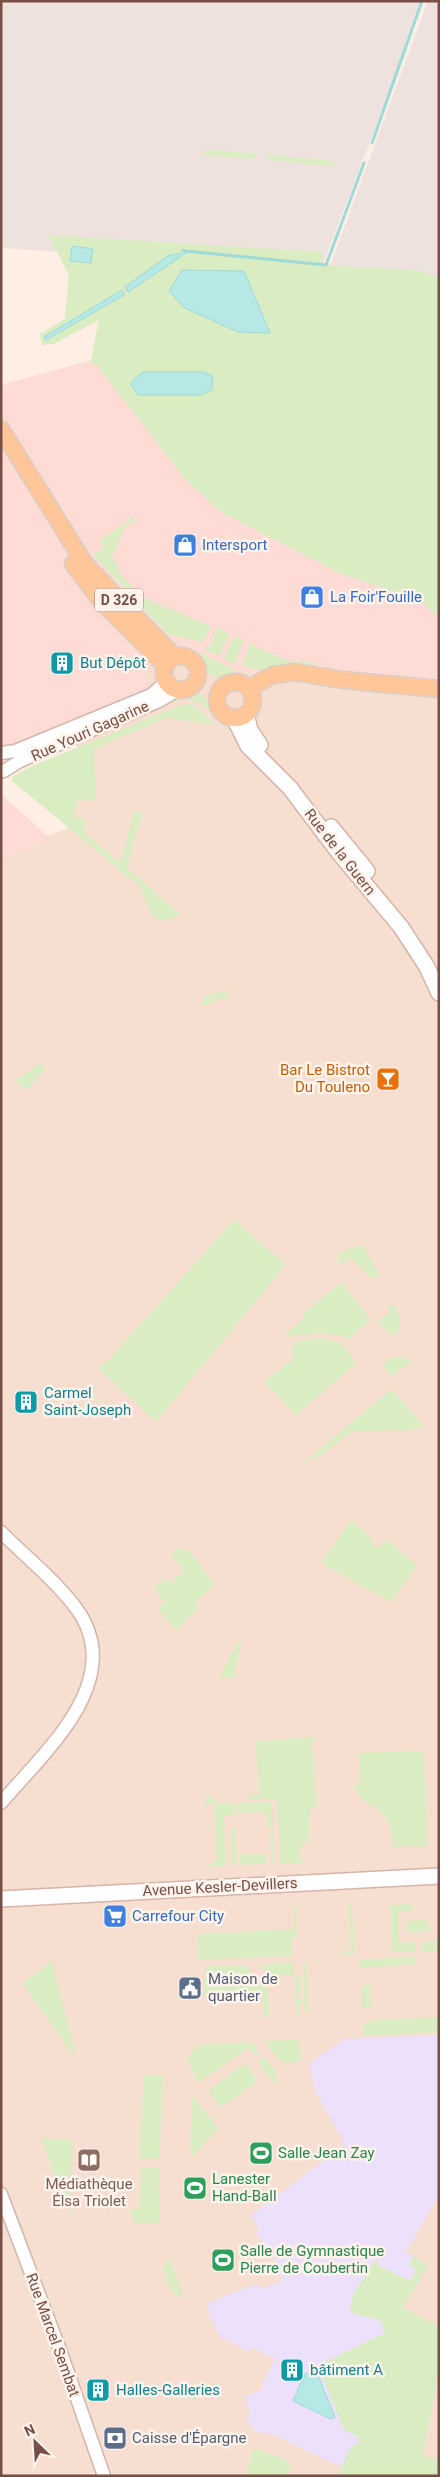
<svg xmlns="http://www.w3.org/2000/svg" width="440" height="2477" viewBox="0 0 440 2477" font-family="Roboto,sans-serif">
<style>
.residential{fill:#f6ded1}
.commercial{fill:#ffdbd6}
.industrial{fill:#ede2de}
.education{fill:#ece0fa}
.green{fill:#daecc1}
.water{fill:#b6e8e6;stroke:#9cdbd9}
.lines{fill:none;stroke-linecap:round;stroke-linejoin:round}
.stream{stroke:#9cdbd9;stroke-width:3}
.tertiary-casing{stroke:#d2b6ab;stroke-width:15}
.secondary-casing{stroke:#d5b4a9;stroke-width:18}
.primary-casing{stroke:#d9cecb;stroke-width:19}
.tertiary{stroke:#fff;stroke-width:12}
.secondary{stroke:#fff;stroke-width:15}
.primary{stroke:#ffc699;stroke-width:16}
.labels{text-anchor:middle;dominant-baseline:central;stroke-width:5;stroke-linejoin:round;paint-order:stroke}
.shield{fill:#fff3eb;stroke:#a08078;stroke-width:1}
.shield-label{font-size:14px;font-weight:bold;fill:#774f47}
.shop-label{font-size:15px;fill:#366cbe;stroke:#fff3eb;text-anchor:start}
.culture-label{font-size:15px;fill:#0d838f;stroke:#fff3eb;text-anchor:start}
.street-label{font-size:15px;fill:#774f47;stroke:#fff3eb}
.food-label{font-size:15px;fill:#c56008;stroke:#fff3eb;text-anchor:end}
.service-label{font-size:15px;fill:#4e5e75;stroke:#fff3eb;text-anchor:start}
.leisure-label{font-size:15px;fill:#27864d;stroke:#fff3eb;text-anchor:start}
.education-label{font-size:15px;fill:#785e54;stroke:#fff3eb}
</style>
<rect width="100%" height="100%" fill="#feeee3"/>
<!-- residential -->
<path class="residential" d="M176,639L229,669L281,679L439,691V2476H1V860L45,837L71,827L79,725L156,693L135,669Z"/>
<!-- commercial -->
<path class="commercial" d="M96,359L425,595L439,612V691L281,679L229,669L176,639L135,669L157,693L79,725L1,781V385Z
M1,794L48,836L1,860Z"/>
<!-- industrial -->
<path class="industrial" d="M1,1H424L321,269L1,248Z
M428,1H439V277L329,269Z"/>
<!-- education -->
<path class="education" d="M439,2035V2201L436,2200L406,2252L423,2261L385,2327L420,2411L375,2476L333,2463L276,2436L255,2431L247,2420L250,2415L245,2396L259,2392L275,2359L251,2347L249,2352L220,2337L209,2315L208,2303L256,2284L261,2289L282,2281L275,2259L256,2233L259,2230L251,2215L345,2145L315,2090L309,2064L344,2039Z"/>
<!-- green -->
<path class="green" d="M205,149L255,154L257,157L254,159L204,155Z
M270,155L332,161L335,164L332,166L269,160L267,157Z
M48,235L323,252L321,265L417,270L439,277V618L419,600L341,574L221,512L185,479L96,364L90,365L99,320L54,344L42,345L40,334L65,319L69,275Z
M137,514L132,525L127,522L111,560L117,562C118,574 123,579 133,585L130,592L211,626L205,638L201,642L168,634L93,555L105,547L99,541Z
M217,628L229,633L219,656L205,649L210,646Z
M234,636L244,640L235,664L224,659Z
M250,644L289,661L317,662L314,665H278L259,670L242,665Z
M201,653L233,669V675L220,679L205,672L202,660L197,656Z
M199,693L210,702L218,717L234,731V735L203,705L184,698L168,704L165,702L172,698Z
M181,705H194L216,725L166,718L94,749L96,801L78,799L74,818H85L86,834L120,863L134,812L142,813L127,868L180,914L169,920L159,921L153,917L140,887L11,780L14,776L32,766Z
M226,989L228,997L201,1006L205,997Z
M39,1063L45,1068L27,1090L15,1081C23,1073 31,1071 39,1063Z
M234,1220L286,1265L156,1422L97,1367L105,1364Z
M359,1245L363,1246L379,1274L378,1277L371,1278L350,1257L339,1266L337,1262L340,1253Z
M342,1282L371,1320L348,1340L344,1336L321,1333L282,1337L305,1317L303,1313Z
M395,1305C400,1317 406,1328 392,1336L378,1322L390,1312L386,1306Z
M319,1338L342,1343L356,1363L297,1415L262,1380L265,1381L295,1358L290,1350L296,1341Z
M393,1357H403L412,1362L391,1376L382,1365Z
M392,1389L424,1426L409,1430L352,1432L322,1455L304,1462Z
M351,1520L367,1533L374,1546L379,1547L387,1540L417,1565L391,1602L321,1563Z
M179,1547L183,1553L188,1549L215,1584L196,1601L200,1607L176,1630L158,1609L165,1602L153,1588L167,1578L173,1585L176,1582L174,1579L184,1571L170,1554Z
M242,1638L234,1678L219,1677L236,1645Z
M315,1737V1741L312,1742L317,1807L310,1809V1837L300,1848V1857L304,1864H281L277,1802L270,1799H248V1796L259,1794L256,1741Z
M424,1751L428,1846L393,1847C393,1800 368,1817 353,1785H361L359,1753Z
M206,1796H211L218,1803H234L235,1816H224L226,1866L207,1867L217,1860L214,1804L212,1802L204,1808Z
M272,1802L274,1864H271L270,1826H267L266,1812L237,1813L236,1803Z
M232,1828H236V1864L232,1865Z
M266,1854V1863L240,1865L239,1855Z
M412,1904L413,1911L398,1912L399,1943L416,1942V1952H393L390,1905Z
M348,1905H352L355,1954L343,1955V1951H351Z
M293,1906H296L297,1938H292V1956L198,1960L197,1934L293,1929Z
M428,1920L429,1931L407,1933V1921Z
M436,1936L439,1938V1951L422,1952V1942H436Z
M416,1956V1964L360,1968L359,1960Z
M52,1961L77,2060L22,1983Z
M293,1962L294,1975L267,1977L270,2017H263L262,1995L205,1998L203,1978H206L205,1966L247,1965L252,1979C259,1980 263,1979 266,1972L263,1967L256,1965Z
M303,1962H306L309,2010L305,2014Z
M298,1976L302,1977L298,1986L302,1987V1992H298V1998L302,1999L303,2003L299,2004V2014L296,2015L294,1977Z
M361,1985H370L371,2008H362Z
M439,2017V2032L363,2036V2023H370L371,2020Z
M299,2040L302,2060L286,2064L279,2059L263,2041Z
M252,2042L258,2050V2056L249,2048L198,2083L187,2059L197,2045Z
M264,2056L276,2072L275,2085L258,2062Z
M243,2065H247L256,2079V2083L221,2107L209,2093L210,2089Z
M144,2075H163L160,2159L139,2158Z
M192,2095L218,2128L193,2157L190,2151Z
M41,2138L73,2140L71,2189L73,2220L67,2201H64Z
M141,2168H159L160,2223L135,2224L129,2210L139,2209Z
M414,2256L429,2266L402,2307L439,2327V2369L423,2456L439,2459V2476H338L352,2445L356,2446L359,2442L356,2435L344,2430L321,2373L327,2370L325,2362L385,2333L380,2320L349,2312L354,2293L377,2259L379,2266L411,2281L416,2269L409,2265Z
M170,2259L185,2299L173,2294L162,2267Z
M257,2449L285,2459L292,2470L283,2476H247L252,2450Z"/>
<!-- water -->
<path class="water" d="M72,246L93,249L91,263L70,261Z
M183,249L189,251L128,292L125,287L169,255L180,254Z
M182,270L244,271L270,333L238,332L185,308L169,291Z
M122,290L124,295L46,340L44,337Z
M143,372H204L212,376L213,383L211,390L201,395H138L131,385L134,379Z
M316,2370L335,2417L331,2419L293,2401L305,2374Z"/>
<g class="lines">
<!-- stream -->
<path class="stream" d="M372,143L422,1
M185,251L326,265L364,163"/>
<!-- tertiary casing -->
<g class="tertiary-casing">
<path id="tertiary" d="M1,753L15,751L151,695L166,682
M4,771L20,761L159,701L178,690
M1,1532C26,1557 55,1580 76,1608C129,1680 44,1752 1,1803
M1,2194L60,2350L104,2476"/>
</g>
<!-- secondary casing -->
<g class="secondary-casing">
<path id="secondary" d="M246,714L250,730L260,745
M234,718L248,746L290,788L340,854L401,927L427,967L439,993
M331,827L367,871
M1,1899L439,1876"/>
</g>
<!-- primary casing -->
<g class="primary-casing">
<path id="primary" d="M1,429L85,564L175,657
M73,564L102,602L165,665
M164 673a17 17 0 1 1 34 0a17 17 0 1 1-34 0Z
M217 700a18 18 0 1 1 36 0a18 18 0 1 1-36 0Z
M249,688L273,675L295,672L343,680L439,689"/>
</g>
<!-- tertiary -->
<use href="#tertiary" class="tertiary"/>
<!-- secondary -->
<use href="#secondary" class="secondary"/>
<!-- primary -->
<use href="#primary" class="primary"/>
</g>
<!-- icons -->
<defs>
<g id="shop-square" transform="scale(1.25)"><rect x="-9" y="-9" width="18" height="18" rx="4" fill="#3f7fe0" stroke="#fff3eb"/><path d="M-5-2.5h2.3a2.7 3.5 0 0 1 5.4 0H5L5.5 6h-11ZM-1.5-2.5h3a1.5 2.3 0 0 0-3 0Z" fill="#fff"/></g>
<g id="building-square" transform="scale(1.25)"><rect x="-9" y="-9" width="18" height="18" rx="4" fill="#0f9aa8" stroke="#fff3eb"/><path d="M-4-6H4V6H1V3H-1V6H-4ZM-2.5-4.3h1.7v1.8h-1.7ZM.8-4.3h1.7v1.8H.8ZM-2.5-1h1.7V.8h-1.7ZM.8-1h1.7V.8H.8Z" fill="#fff"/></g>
<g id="bar-square" transform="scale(1.25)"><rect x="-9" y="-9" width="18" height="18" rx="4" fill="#e8710a" stroke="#fff3eb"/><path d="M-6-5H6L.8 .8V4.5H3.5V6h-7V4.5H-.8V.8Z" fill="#fff"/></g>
<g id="supermarket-square" transform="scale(1.25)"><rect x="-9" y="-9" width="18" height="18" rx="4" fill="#3f7fe0" stroke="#fff3eb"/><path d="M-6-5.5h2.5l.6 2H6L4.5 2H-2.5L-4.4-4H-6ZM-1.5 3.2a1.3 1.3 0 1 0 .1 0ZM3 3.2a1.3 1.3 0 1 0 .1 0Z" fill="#fff"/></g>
<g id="civic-square" transform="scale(1.25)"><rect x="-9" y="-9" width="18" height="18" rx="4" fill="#5c6f8a" stroke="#fff3eb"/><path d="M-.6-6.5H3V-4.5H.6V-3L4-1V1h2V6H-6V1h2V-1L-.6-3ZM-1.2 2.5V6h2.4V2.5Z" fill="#fff"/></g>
<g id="stadium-square" transform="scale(1.25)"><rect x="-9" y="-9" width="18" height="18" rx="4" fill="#2e9e5b" stroke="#fff3eb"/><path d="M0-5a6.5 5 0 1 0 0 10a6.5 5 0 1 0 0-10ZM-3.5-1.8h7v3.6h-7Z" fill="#fff"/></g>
<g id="library-square" transform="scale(1.25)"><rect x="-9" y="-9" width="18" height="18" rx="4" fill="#8d6e63" stroke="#fff3eb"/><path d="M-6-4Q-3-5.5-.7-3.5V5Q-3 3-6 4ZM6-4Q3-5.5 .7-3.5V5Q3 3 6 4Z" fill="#fff"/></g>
<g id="bank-square" transform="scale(1.25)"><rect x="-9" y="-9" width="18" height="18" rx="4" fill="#5c6f8a" stroke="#fff3eb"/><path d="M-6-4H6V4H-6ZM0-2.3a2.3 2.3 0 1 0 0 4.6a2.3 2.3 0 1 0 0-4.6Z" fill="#fff"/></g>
</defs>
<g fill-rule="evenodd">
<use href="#shop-square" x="185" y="545"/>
<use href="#shop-square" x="312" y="597"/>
<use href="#building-square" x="62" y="663"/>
<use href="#bar-square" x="388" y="1079"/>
<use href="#building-square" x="26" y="1402"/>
<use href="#supermarket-square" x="115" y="1916"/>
<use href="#civic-square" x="190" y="1988"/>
<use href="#stadium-square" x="261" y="2153"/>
<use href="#library-square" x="89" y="2160"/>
<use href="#stadium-square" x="195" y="2188"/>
<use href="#stadium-square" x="223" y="2260"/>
<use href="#building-square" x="292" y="2370"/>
<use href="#building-square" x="98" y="2390"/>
<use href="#bank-square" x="115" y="2438"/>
</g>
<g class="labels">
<!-- shield labels -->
<rect class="shield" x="95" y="588.5" width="48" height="23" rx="4"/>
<g class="shield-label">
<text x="119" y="600">D 326</text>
</g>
<!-- shop labels -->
<g class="shop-label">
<text x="202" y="545">Intersport</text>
<text x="330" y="597">La Foir'Fouille</text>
<text x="132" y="1916">Carrefour City</text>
</g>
<!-- culture labels -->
<g class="culture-label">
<text x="80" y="663">But Dépôt</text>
<text x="44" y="1393">Carmel<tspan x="44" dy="17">Saint-Joseph</tspan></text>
<text x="310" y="2370">bâtiment A</text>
<text x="116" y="2390">Halles-Galleries</text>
</g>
<!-- street labels -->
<g class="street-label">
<text transform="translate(90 731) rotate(-24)">Rue Youri Gagarine</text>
<text transform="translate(340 852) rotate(52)">Rue de la Guern</text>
<text transform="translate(220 1887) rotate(-3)">Avenue Kesler-Devillers</text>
<text transform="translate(53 2335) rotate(70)">Rue Marcel Sembat</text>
</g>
<!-- food labels -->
<g class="food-label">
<text x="370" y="1070">Bar Le Bistrot<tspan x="370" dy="17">Du Touleno</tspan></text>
</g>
<!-- service labels -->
<g class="service-label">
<text x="208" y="1979">Maison de<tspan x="208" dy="17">quartier</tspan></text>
<text x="132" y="2438">Caisse d'Épargne</text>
</g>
<!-- leisure labels -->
<g class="leisure-label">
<text x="278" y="2153">Salle Jean Zay</text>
<text x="212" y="2179">Lanester<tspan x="212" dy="17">Hand-Ball</tspan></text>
<text x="240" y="2251">Salle de Gymnastique<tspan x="240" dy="17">Pierre de Coubertin</tspan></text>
</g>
<!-- education labels -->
<g class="education-label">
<text x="89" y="2184">Médiathèque<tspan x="89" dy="17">Élsa Triolet</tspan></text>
</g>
</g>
<!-- border -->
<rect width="440" height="2477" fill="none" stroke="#774f47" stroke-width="5"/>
<!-- north arrow -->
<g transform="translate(35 2442) rotate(335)" stroke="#fff3eb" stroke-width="4" paint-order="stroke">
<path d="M0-4L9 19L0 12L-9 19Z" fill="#774f47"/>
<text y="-8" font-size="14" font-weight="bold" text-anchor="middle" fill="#774f47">N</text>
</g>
</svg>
